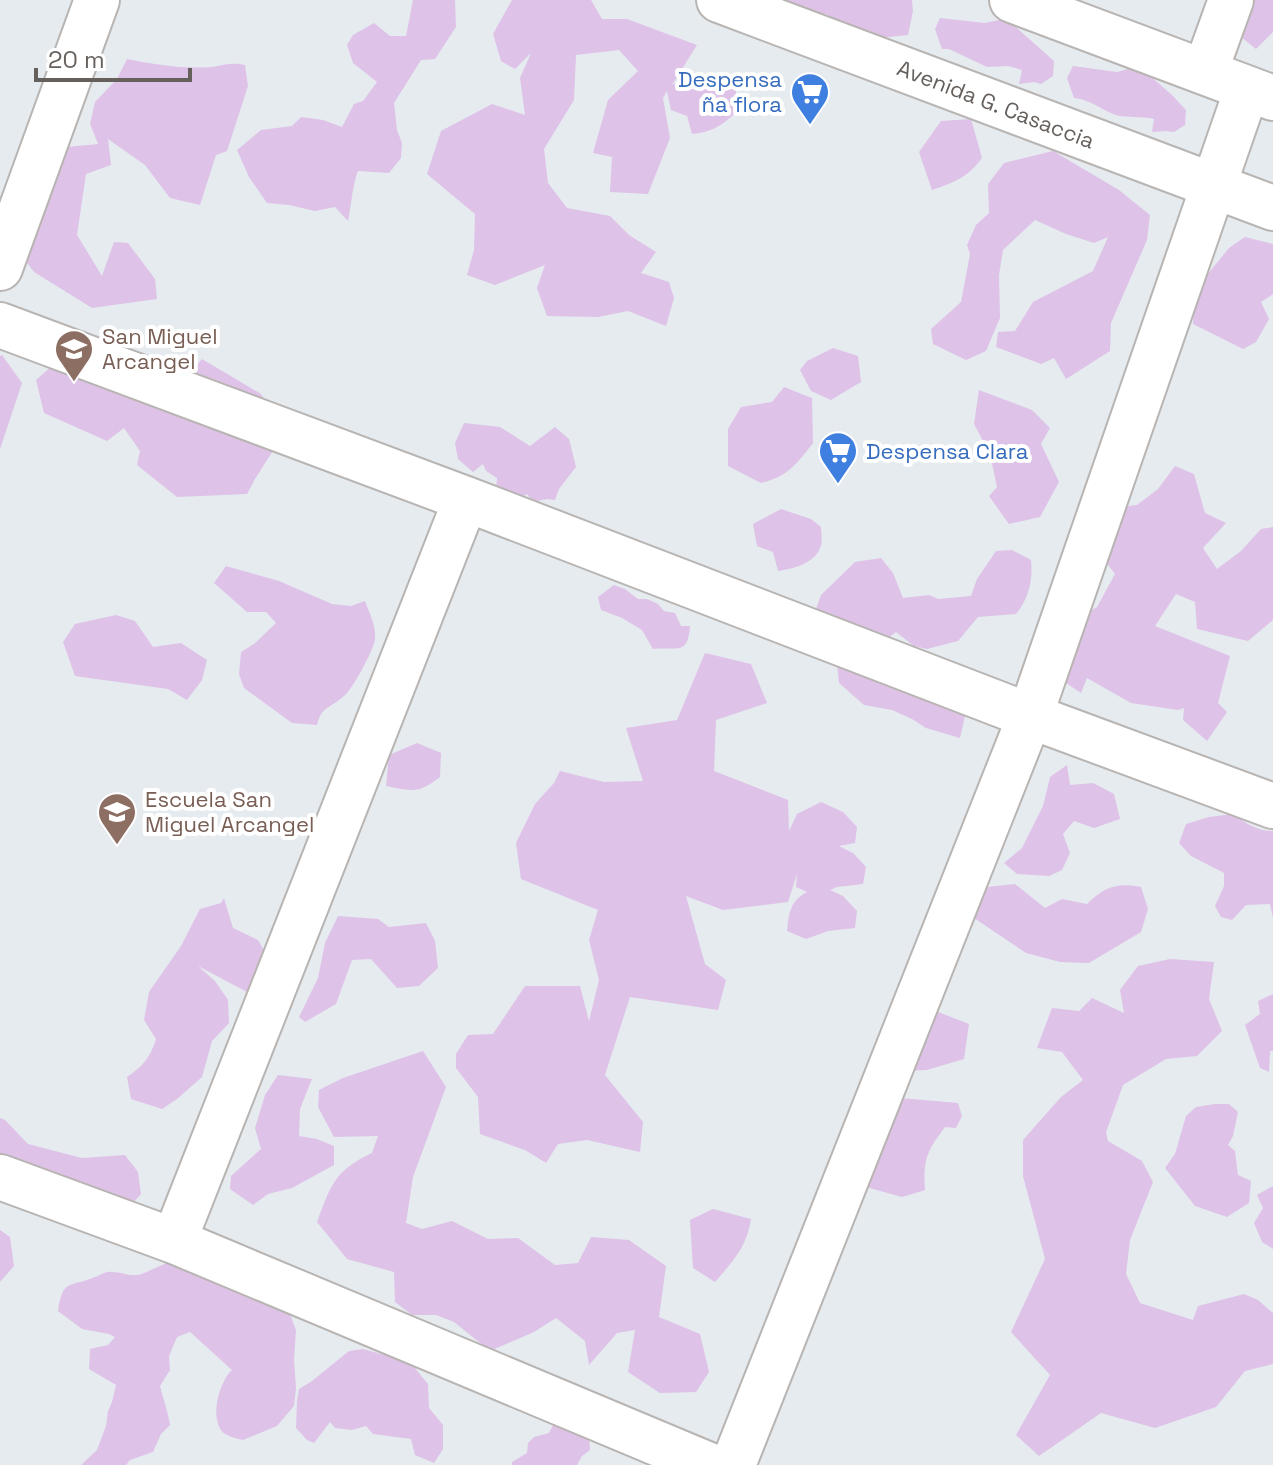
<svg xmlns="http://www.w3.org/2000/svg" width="1273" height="1465" viewBox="0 0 1273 1465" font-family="'Space Grotesk',sans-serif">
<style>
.green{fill:#dec2e8}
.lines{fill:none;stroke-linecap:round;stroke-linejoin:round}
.minor-casing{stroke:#b8b4b1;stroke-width:48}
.minor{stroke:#fff;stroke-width:44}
.labels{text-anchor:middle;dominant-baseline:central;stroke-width:8;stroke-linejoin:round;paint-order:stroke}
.shop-label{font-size:22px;fill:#366cbe;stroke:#fff;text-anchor:end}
.street-label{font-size:22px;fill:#66605d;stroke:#fff}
.education-label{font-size:22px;fill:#785e54;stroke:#fff;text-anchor:start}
</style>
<rect width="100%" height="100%" fill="#e6ebf0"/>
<!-- green -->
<path class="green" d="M413,0H455L456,27L435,59L421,60L394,103L397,130L402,143L401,158L389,173L358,171C353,182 351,207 348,221L335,207L315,211L289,205L267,203L249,177L237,150L261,130L292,126L301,117L323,120L342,127L354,104L363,101L377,82L353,63L347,45L353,35L374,23L390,36H406Z
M512,0H591L602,19H627L697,45L672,85L695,73L726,83L736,91V112C722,126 712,132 692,134L687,116L671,110L667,91L663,98L670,138L648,194L610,192L612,157L593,153L608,100L638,71L619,50L576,55L574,100L544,149L548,183L567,208L610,216L629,235L656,252L641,273L669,282L674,298L666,326L628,311L598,317L547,316L537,288L545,265L495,285L467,275L474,250L475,214L427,174L441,131L492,104L525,115L520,78L531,53L515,69L501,61L493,34Z
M773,0H912L913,11L908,35L869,39L837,29L827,14L805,17Z
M1232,0H1273V32L1256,49L1230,28Z
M940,18L985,23L1003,19L1008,20L1054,61L1053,76L1041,84L1034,82L1019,84L1022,70L1008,66L987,67L949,49H942L935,29Z
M127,59C157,65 182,69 212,67C224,65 233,62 245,65L248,86L227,151L216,155L200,205L170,198L145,165L108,139L111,165L86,174L77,235L102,276L114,242L128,243L155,279L157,299L92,308L34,272L19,252L34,215L47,207L13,185L66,147L98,144L90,124L95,102L117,79Z
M1073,66L1117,72L1135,67L1141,68L1172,95L1186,110L1185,125L1174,132L1166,131L1152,132L1154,119C1142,116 1126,118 1116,115C1102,110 1089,99 1074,98L1067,78Z
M971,119L982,158C967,178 955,182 932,190L919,152L941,121Z
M1053,151L1119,190L1150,215L1147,240L1111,323L1110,351L1066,379L1054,358L1041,364L996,347L998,332L1015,331L1033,302L1093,271L1108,237L1094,243L1066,234L1035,220L1003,250L999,275L1000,318L986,351L966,360L933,344L931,329L961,302L970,254L967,245L976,225L989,213L988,184L1004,163Z
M1245,237L1273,244V294L1261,302L1269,319L1256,342L1243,349L1193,324L1194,291L1229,248Z
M833,348L858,356L861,382L831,400L811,391L800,370L807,361Z
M2,355L22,383L0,449V356Z
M62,357L170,396L202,359L261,394L274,413L276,446L255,479L247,494L177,497L137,465L140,451L124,428L107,441L44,413L36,380Z
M784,387L812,398L813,443C797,463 788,477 761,483L728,466V429L741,407L772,402Z
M979,390L1032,410L1050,428L1041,444L1059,482L1040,517L1009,524L989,496L997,487L990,454L974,424Z
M464,423L500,427L530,446L555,427L569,439L576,467L559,489L555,500L547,499L533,502L527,494L520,498L496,491L497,478L486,471L483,464L473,472L458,459L455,443Z
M1175,466L1194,474L1205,513L1226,523L1203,548L1217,569L1241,551L1261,529L1273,527V620L1248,641L1197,629L1195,602L1176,594L1155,626L1230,656L1218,703L1227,712L1207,741L1183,720L1184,708L1178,710L1131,703L1087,678L1081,693L1057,677L1084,615L1097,607L1115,574L1105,561L1119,507L1137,505L1158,489Z
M781,509L811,519L821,527C821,533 823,543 820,548C814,564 792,569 778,571L773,552L757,546L753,524Z
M1012,550L1031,560C1033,580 1029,598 1016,614L978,617L958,641L927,649L914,646L896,632L878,646L827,644L816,609L821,595L855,562L881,558L893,573L903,598L929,595L938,599L971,596L977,579L996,551Z
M226,566L279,581L332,604L351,606L365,601C369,612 376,625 375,638C375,648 354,686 346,694C333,708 322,704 317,725L292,723L244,688L239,674L241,652L254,644L276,623L266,612H247L214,583Z
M614,585L625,589L638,599H647L658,604L664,611L675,613L681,626H690C688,657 676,646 653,649L642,630L622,618L601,610L598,597Z
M116,615L135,621L153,647L181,643L207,660L202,680L187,700L168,689L75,676L63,642L75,624Z
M705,653L751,664L767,703L716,720L714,771L788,800L789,831L797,814L821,802L843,812L857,827L855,843L839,846L853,853L866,867L863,884L837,887L830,890L843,896L857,911L855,928L828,931L806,939L787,931C789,913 790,901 807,892L796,887L797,874L788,902L723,910L686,896L705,964L726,980L718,1010L630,997L605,1075L643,1122L640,1152L587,1140L558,1144L546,1163L525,1150L480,1134L478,1097L456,1068V1054L468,1035L493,1034L525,986H580L589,1021L599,980L589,940L598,910L521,879L516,843L535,804L554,783L560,771L604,782L643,781L626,728L677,720Z
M836,655L943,699L965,716L960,738L926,728L912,719L892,710L864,705L839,683Z
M417,743L441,753L440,777C419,794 411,791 386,786L389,755Z
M1067,765L1070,785L1093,783L1114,794L1120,819L1094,828L1074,821L1063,834L1070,853L1062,870L1049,876L1017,874L1004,863L1022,848L1043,806L1050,777Z
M1233,814C1246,823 1256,831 1273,831V933V918L1270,904L1246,905L1232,920L1221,917L1215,906L1224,886V873L1191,856L1179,843L1186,824L1209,817Z
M1015,884L1045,908L1062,899L1087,904C1104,887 1117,882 1141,887L1148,909L1141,932L1089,963L1060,962L1026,953L974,918L977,888Z
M224,898L233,928L258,940L270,961L247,992L198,966L215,981L228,1000L229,1023L212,1041L202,1077L177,1099L162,1109L131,1099L127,1077C143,1066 150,1058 156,1039L144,1020L149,992L181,946L200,909L221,903Z
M338,916L378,919L389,927L426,923L435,941L438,968L419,986L397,988L371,959L352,960L336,1004L305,1022L299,1017L318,978L325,943Z
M1170,959L1214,962L1209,999L1222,1031L1197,1056L1166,1059L1123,1085L1106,1132L1108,1141L1142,1161L1153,1182L1130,1240L1126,1274L1140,1303L1193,1320L1198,1306L1244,1294L1258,1300L1273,1313V1364L1245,1371L1216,1407L1155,1428L1101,1413L1039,1456L1016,1435L1050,1375L1011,1332L1045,1259L1023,1176V1140L1061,1097L1083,1080L1062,1052L1037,1048L1052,1008L1079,1011L1092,998L1124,1013L1120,990L1138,966Z
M1273,994V1051H1270L1269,1072L1260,1068L1245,1025L1260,1014L1258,1001Z
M928,1008L969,1024L964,1059L927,1070L904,1071Z
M423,1051L446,1087L413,1177L406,1223L422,1229L452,1221L488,1239L518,1238L555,1265L578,1263L591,1237L629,1240L666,1266L659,1317L700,1334L709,1372L696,1392L660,1393L628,1372L635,1330L617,1333L589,1365L585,1341L556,1318L534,1332L490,1351L454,1322L436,1315H412L395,1302L394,1272L347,1259L317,1222C331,1185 334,1171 372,1153L378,1136L334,1137L318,1107L319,1090L343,1078Z
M278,1075L312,1079L300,1109L299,1136L317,1139L334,1146V1165L292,1188L268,1194L253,1205L230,1189L231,1176L261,1149L255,1128L265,1095Z
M900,1098L958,1103L962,1116L956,1128L945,1127C927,1151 923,1159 925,1190L902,1197L866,1187Z
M1215,1104H1229L1238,1112L1233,1136L1228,1145L1235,1151L1238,1175L1251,1181L1249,1203L1227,1217L1195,1206L1165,1168L1175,1154L1186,1116L1196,1107Z
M0,1118L5,1120L28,1144L82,1158L125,1155L138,1172L141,1194L124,1213L0,1160Z
M1273,1186V1249L1262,1242L1254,1223L1263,1208L1257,1195Z
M713,1209L751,1219C747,1247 733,1261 715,1282L693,1268L690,1220Z
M0,1230L10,1237L14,1266L0,1282Z
M172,1261L288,1309L296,1330L294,1360L296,1388L294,1406L277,1426L243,1440C238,1439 230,1437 225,1434C208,1421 219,1382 232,1370L190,1332L177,1337L169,1356L170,1370L160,1386C163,1399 168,1411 170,1425L161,1434L153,1452L130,1460L126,1465H81L97,1450L106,1426L108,1411L112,1402L116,1385L89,1369L90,1349L108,1345L115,1337L109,1334L82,1329L58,1311C63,1278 69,1288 95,1277C102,1275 105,1271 112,1272C121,1272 129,1276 137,1275C143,1275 162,1264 172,1261Z
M363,1349L410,1362L428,1384L429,1408L443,1425V1449L434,1463L415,1455L411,1439L373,1434L366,1426L352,1430L335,1428L330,1422L314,1443L307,1440L296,1428L297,1401L299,1389L312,1381L349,1351Z
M555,1421L589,1435L590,1450L582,1456L577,1465H512V1462L527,1453L528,1443L534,1437L549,1433Z"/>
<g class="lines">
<!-- minor casing -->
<g class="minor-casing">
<path id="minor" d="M719,0L1273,208
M1012,0L1273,98
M1205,72L1231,0
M0,268L97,0
M0,325L466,499L1030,716L1273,806
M0,1177L174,1241L709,1465
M174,1241L466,499
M733,1465L1030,716L1247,89"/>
</g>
<!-- minor -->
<use href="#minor" class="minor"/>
</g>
<!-- icons -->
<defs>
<g id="supermarket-pin" transform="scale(2)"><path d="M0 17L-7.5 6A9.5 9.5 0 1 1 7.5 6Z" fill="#3f7fe0" stroke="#fff"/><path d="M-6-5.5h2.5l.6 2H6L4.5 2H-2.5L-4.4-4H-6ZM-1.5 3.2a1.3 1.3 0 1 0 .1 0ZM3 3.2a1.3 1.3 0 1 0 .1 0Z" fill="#fff"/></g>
<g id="school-pin" transform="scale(2)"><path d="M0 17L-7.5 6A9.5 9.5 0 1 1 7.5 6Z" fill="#8d6e63" stroke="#fff"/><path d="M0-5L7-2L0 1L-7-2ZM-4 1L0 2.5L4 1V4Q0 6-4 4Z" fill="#fff"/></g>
<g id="university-pin" transform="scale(2)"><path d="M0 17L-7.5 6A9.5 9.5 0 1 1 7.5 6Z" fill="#8d6e63" stroke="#fff"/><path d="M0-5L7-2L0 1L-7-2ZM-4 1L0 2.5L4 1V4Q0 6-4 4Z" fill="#fff"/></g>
</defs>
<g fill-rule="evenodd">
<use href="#supermarket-pin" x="810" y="92"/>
<use href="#school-pin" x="74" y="349"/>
<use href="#supermarket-pin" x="838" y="451"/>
<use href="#university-pin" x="117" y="812"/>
</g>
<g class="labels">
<!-- shop labels -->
<g class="shop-label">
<text x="782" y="79">Despensa<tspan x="782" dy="25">ña flora</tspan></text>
<text x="866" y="451" text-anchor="start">Despensa Clara</text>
</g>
<!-- street labels -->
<g class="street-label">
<text transform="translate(996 104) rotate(21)">Avenida G. Casaccia</text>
</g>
<!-- education labels -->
<g class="education-label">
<text x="102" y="336">San Miguel<tspan x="102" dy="25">Arcangel</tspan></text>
<text x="145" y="799">Escuela San<tspan x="145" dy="25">Miguel Arcangel</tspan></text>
</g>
</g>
<!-- scale -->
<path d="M36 68v12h154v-12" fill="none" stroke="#66605d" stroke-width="4"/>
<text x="48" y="68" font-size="24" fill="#66605d" stroke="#ffffff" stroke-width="6" paint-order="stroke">20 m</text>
</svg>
